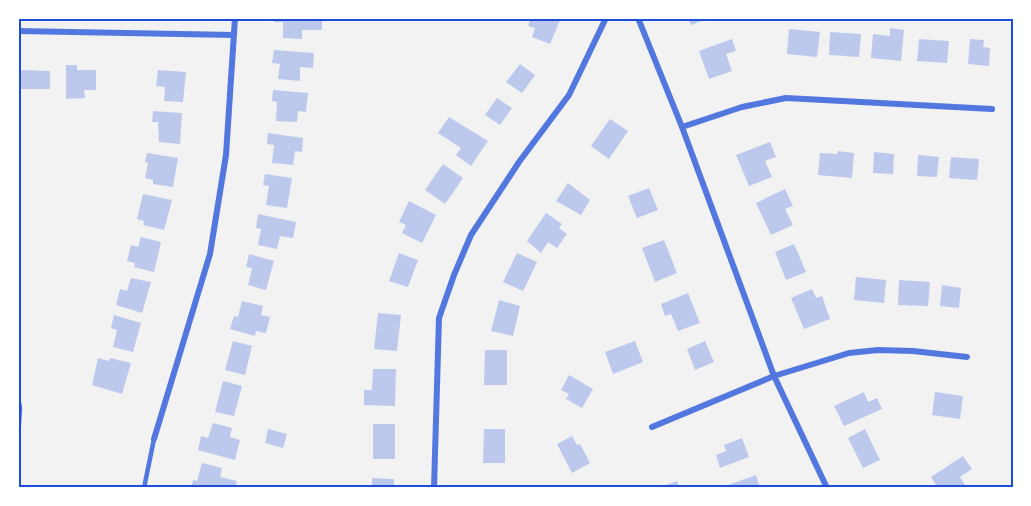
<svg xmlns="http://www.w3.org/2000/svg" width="1031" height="506" viewBox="0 0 1031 506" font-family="Mulish,sans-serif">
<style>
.building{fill:#bdc9ec}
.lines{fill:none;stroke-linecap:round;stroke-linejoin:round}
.service{stroke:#5277de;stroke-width:4.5}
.minor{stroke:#5277de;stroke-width:6}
.neatline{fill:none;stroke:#1d4ed8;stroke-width:2}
</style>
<rect width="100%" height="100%" fill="#f2f2f2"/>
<!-- building -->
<path class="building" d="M275,18H322V30H302V39L283,38V22H274Z
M531,18H561L550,44L532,37L535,28L528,26Z
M688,18H709L691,25Z
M890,28L904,30L901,61L871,58L873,34L890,36Z
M789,29L820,32L817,57L787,54Z
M830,32L861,34L859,57L829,55Z
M732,39L736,51L726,54L732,71L709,79L699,51Z
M919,39L949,41L947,63L917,61Z
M970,39L984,40L983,47L990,48L989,66L968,64Z
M274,50L314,53L313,68L300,67V81L278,79L280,64L272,63Z
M520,64L535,75L522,93L506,82Z
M66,65H77V70H96V90H84L85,98L66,99Z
M21,70L50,71V89H20Z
M158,70L186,72L183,102L164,101L165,87L156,86Z
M273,90L308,93L306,112L298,111L297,122L276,121L277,102L272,101Z
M497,98L512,108L500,125L485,115Z
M153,111L182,113L180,144L159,142L158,122H152Z
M449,117L488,141L471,166L456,155L461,148L438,133Z
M610,119L628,131L609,159L591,146Z
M268,133L303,138L302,152L295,151L293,165L272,163L274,145L267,144Z
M770,142L776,157L765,161L772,177L749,186L736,155Z
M838,151L854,153L852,178L818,175L820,153L837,154Z
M874,152L894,154L893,174L873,173Z
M147,153L178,158L173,187L153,184V180L145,178L148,163L145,162Z
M918,155L939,157L937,177L917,176Z
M951,157L979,159L977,180L949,178Z
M443,164L463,178L445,204L425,190Z
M265,174L292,178L287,208L266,205L269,186L263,185Z
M568,183L590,200L581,215L556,201Z
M649,188L658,210L637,218L628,196Z
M785,189L793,206L785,209L793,225L771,235L756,203Z
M143,194L172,200L164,230L143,225L144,221L137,219Z
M409,201L436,215L422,243L402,233L406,225L399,222Z
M546,213L562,224L559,228L567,234L557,248L548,242L541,253L527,241Z
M258,214L296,222L293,238L280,236L277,249L258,245L261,229L256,228Z
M141,237L161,242L154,272L134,267L135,263L127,261L131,245L138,247Z
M664,240L677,273L655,282L642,248Z
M794,244L806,272L786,280L775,252Z
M399,253L418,260L408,287L389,281Z
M517,253L537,262L523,291L503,282Z
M249,254L274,261L266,290L248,285L252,268L246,267Z
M856,277L886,280L884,303L854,300Z
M131,278L151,282L142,313L116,305L120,289L127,291Z
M899,280L930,282L928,306L898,305Z
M942,285L961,288L959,308L940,306Z
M812,289L816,298L822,296L830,319L804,329L791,298Z
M688,293L700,323L678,331L671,314L665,316L661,304Z
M499,300L520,306L513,336L491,331Z
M242,301L263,306L261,315L270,317L266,333L256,331L255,336L230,329L234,316L238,317Z
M378,313L401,315L397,351L374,349Z
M114,315L141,323L133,352L113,347L117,330L111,328Z
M233,341L252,346L245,375L225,370Z
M635,341L643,362L613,374L605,352Z
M705,341L714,362L695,370L687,349Z
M485,350H507V385H484Z
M98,358L109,361L110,358L131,363L122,394L92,385Z
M373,369H396L395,406L364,405V390H372Z
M569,375L593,389L582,408L566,399L569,394L561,390Z
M223,381L242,386L234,416L215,412Z
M864,392L868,402L877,398L882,409L844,426L834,406Z
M935,392L963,396L960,419L932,415Z
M213,423L232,428L230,437L240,440L235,460L198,450L201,436L208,438Z
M373,424H395V459H373Z
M268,429L287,434L283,448L265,443Z
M484,429H505V463H483Z
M865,429L880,460L863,468L848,438Z
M572,436L577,445L580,444L590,463L572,473L557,444Z
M742,438L749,457L720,468L716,455L726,451L724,445Z
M963,456L972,469L960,477L967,488H938L931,477Z
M202,463L222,468L220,477L237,481L235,488H191L193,480L197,481Z
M756,475L760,488H730L728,485Z
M372,478L394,479V488H372Z
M677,481L680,488H658Z"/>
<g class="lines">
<!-- service -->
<path class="service" d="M18,397L20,408L18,439
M144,488L154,439"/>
<!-- minor -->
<path class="minor" d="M638,18L682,127L774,376L827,488
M18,31L234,35
M682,127L742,107L786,98L992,109
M652,427L774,376L849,353L878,350L913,351L967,357
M154,439L210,254L226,155L235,18
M434,488L439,318L454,275L471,235L519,162L569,95L606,18"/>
</g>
<!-- border -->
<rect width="1031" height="506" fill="none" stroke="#ffffff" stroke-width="39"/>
<rect x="20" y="20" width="992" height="466" class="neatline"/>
</svg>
